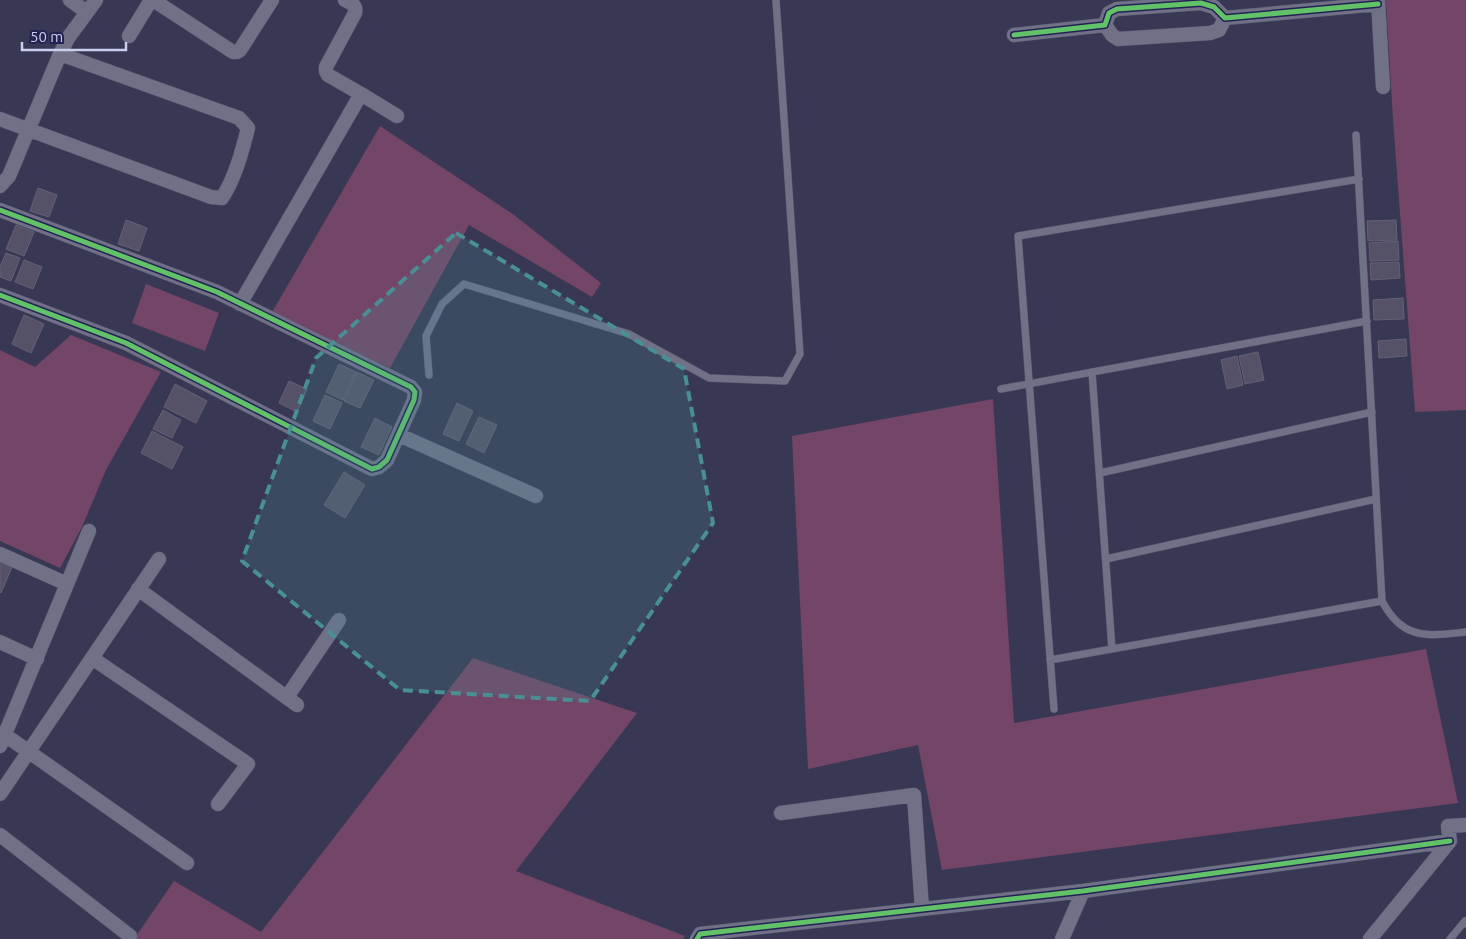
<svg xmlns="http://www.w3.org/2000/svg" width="1466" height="939" viewBox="0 0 1466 939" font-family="Ubuntu,sans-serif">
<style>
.green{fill:#734567}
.building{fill:#555268;stroke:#646077}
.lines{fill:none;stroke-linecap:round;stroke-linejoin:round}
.lane-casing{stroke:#56566f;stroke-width:8}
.street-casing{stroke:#56566f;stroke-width:15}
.lane{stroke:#707087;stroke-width:7}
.street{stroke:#707087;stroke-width:14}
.cycleway-casing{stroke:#242254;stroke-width:8}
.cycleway{stroke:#61c268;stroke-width:5}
.marked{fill:#489094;fill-opacity:0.2;stroke:#489094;stroke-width:4;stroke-dasharray:10 6;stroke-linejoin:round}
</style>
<rect width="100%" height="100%" fill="#393854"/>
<!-- green -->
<path class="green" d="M1386,0H1466V410L1415,412L1393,120Z
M380,126L514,215L601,283L592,297L469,225L390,368L271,314Z
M146,284L219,313L205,351L132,323Z
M71,335L161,372L106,470L82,527L60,568L0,541V350L35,367Z
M993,399L1014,723L1426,649L1458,803L942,870L918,745L808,769L792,436Z
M473,658L637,713L516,871L685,936L683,939H134L174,881L261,932Z"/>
<!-- building -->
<path class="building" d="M38,188L57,195L49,217L30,211Z
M126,220L147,228L139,251L118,244Z
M1396,220L1397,240L1368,241L1367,221Z
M16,225L34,232L24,256L6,249Z
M1398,241L1399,260L1370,261L1369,243Z
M6,253L20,258L11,281L0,277V267Z
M24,260L42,267L33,289L15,282Z
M1399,262L1400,278L1371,280L1370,263Z
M1403,298L1404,319L1374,320L1373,300Z
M24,315L44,324L31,353L12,344Z
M1406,339L1407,356L1379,358L1378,341Z
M1258,352L1264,380L1245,384L1239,356Z
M1237,356L1243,385L1227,389L1221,360Z
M339,364L356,372L343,400L326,392Z
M357,372L374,380L360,408L344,401Z
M289,381L307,389L297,412L279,403Z
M175,384L207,401L196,423L164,407Z
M325,395L342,403L330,429L313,421Z
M457,403L473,411L459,441L443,434Z
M163,410L181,420L172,438L153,429Z
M479,417L497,425L484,453L466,444Z
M375,418L392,427L379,455L361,447Z
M152,431L183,447L172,469L141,453Z
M344,472L365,485L345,518L324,505Z
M0,562L12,567L1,593L0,592Z"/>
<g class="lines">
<!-- lane casing -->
<g class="lane-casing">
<path id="lane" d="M1356,135L1382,601C1403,641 1428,636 1466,632
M1092,372L1112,649
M429,375L426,336L442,304L464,284L629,334L709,378L785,381L800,354L776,0
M1001,389L1367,321
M1100,473L1372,412
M1106,559L1376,499
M1050,660L1382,601
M1054,709L1018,236L1359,179
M1450,939L1465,921L1466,924"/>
</g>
<!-- street casing -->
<g class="street-casing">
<path id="street" d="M70,0L87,12
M153,0L233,52H237L240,50L272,0
M1378,0L1383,87
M1105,25L1112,35L1118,39L1210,33L1219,30L1225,18
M1014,35L1105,25L1109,13L1117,9L1201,3L1214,7L1225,18L1378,4
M129,36L151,0
M361,94L397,116
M0,119L211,197L222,198C235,178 242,152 248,128L239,118L60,54
M0,186L9,176L60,54L68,38L96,0
M0,210L217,292L411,387L415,392L414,400L387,460L379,467L372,469L126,343L0,295
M240,304L361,94L328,75L326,71V67L355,13C357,5 351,3 345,0
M399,435L536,496
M0,554L67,584
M138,589L297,705
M0,642L37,659
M92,658L248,764L218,804
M287,697L339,620
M0,733L5,735L187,863
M0,746L89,531
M0,794L159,559
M781,813L914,795L922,909
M0,835L130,936
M697,939L700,934L1083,891L1450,841
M1062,939L1083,891
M1370,939L1450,841L1448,826L1466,825"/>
</g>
<!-- lane -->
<use href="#lane" class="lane"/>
<!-- street -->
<use href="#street" class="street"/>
<!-- cycleway casing -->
<g class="cycleway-casing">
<path id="cycleway" d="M1014,35L1105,25L1109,13L1117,9L1201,3L1214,7L1225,18L1378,4
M0,210L217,292L411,387L415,392L414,400L387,460L379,467L372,469L126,343L0,295
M697,939L700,934L1083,891L1450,841"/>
</g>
<!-- cycleway -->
<use href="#cycleway" class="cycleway"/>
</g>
<!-- marked area -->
<path class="marked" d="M456,233L684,369L713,523L590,701L400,690L242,561L316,358Z"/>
<!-- scale -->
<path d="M22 42v8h104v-8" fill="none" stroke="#ccceee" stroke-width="2.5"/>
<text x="30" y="42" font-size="15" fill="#ccceee" stroke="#242254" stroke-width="4" paint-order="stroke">50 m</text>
</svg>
